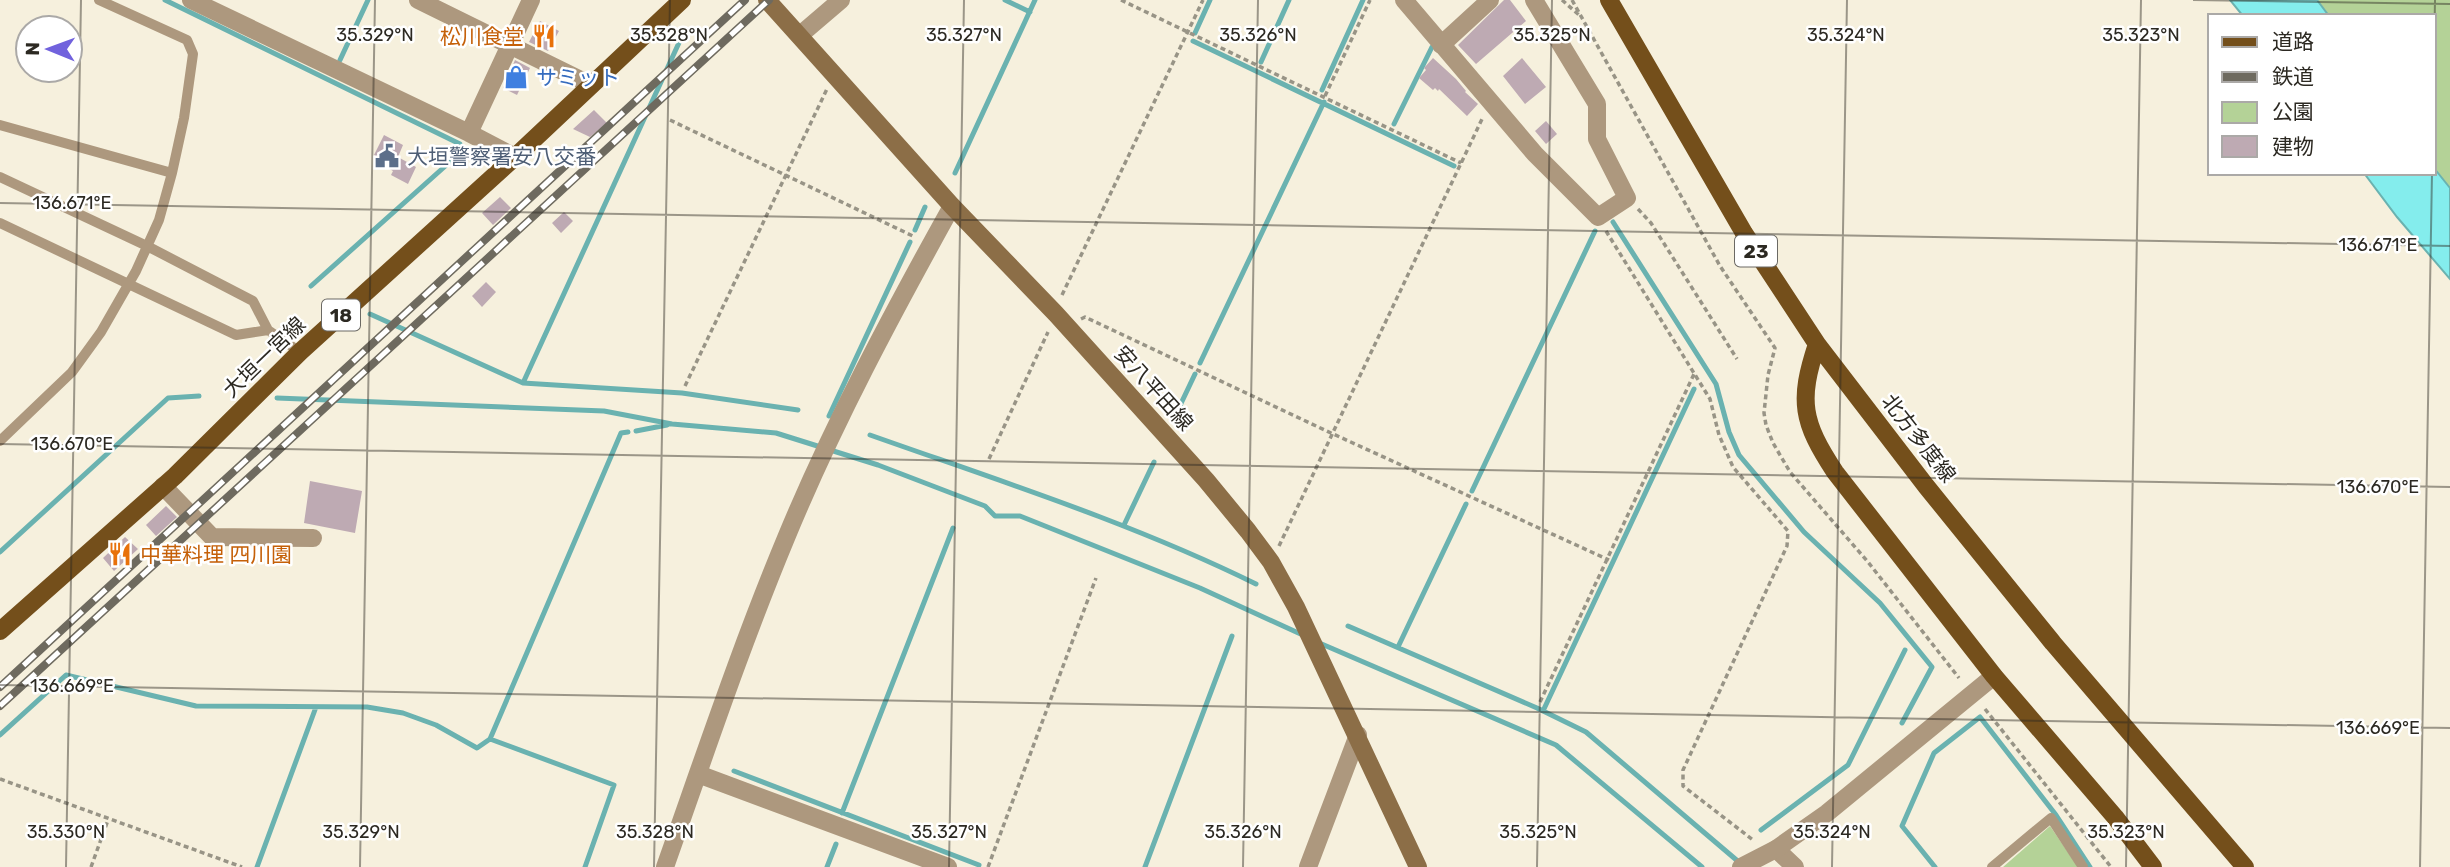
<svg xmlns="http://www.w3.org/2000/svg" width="2450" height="867" viewBox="0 0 2450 867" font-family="Rubik,'Noto Sans JP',sans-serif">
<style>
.green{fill:#b4d297}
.water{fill:#84eded;stroke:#6ab2b0;stroke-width:2}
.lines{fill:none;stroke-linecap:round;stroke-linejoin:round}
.stream{stroke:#6ab2b0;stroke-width:5}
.building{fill:#beaab3}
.path{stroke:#989486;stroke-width:3.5;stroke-dasharray:5 3.5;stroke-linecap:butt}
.service{stroke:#ad987e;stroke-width:10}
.minor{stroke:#ad987e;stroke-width:18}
.tertiary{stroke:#ad987e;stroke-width:18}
.secondary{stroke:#8c6e47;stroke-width:18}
.primary{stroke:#744f1b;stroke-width:18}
.rail-casing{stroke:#6e6a5f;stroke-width:8}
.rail{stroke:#fff;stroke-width:5;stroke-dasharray:16;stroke-linecap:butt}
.ticks{fill:none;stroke:#2c2922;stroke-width:2;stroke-opacity:0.45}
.labels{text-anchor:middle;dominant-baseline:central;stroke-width:5;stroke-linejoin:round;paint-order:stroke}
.shield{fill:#fff;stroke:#6b6964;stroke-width:2}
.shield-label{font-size:19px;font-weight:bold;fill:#2c2922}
.food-label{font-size:21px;fill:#c56008;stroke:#fff;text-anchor:end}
.shop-label{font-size:21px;fill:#366cbe;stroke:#fff;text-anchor:start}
.service-label{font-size:21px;fill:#4e5e75;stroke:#fff;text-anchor:start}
.street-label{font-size:21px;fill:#2c2922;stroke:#fff}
.ticks-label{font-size:18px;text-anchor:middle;fill:#2c2922;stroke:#fff;stroke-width:5;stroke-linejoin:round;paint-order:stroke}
</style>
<rect width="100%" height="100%" fill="#f6f0dd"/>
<!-- green -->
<path class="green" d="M2317,0H2450V188L2434,168V16H2329Z
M2050,826L2078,867H2003Z"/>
<!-- water -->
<path class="water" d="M2230,0H2317L2329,16H2243Z
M2434,168L2450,188V279L2397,217L2364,173H2434Z"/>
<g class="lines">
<!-- stream -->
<path class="stream" d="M165,0L460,144L461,152L311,286
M1005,0L1030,12
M1195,33L1210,0
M1193,41L1454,166
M340,60L368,0
M1261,62L1289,0
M1322,90L1363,0
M1394,124L1432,47
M955,173L1035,0
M1613,222L1716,384L1729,432L1739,455L1804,532L1880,603L1932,667L1902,723
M915,230L925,207
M370,314L523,383L682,393L798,410
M1200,363L1324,102
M523,383L683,34
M277,398L604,411L672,424L776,433L878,465L985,506L995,516H1020L1200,588L1305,636
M1176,414L1195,374
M829,416L910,242
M636,431L667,425
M870,435C1000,481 1132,523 1256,584
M1472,491L1595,231
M1124,525L1154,462
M0,552L168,398L199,396
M1348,626L1537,708L1586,732L1740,863
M1317,642L1556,745L1702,867
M1398,647L1466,504
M1543,711L1694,389
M0,735L66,675L196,706L367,707L403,713L436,725L477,748L490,739L621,433L628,432
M490,739L614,785L585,867
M734,771L979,865
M842,813L953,528
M1761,830L1848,765L1905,650
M257,867L316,707
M827,867L836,844
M1145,867L1232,636
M1935,867L1902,826L1934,753L1980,717L2056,815L2090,867"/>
</g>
<!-- building -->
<path class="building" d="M1504,0H1510L1526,21L1476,64L1458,45Z
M540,21L559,31L548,51L529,42Z
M1433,58L1456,79L1466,91L1465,92L1478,104L1467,116L1439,89L1438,91L1435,88L1433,90L1419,78L1426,70L1424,68Z
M1522,58L1546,87L1525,104L1503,76Z
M515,60L530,68L517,95L503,88Z
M594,110L607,123L590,137L573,129Z
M1546,121L1557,134L1546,144L1535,131Z
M384,135L403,145L398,157L416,167L408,184L391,175L393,171L375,160L377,157L374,155Z
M500,197L511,208L493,225L482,213Z
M564,212L573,221L561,233L552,223Z
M486,282L496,292L482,307L472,296Z
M310,481L362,491L355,533L304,523Z
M166,506L177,517L156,536L146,525Z
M125,537L138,549L114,571L103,558Z"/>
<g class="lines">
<!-- path -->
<path class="path" d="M1121,0L1461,163
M1562,0L1579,15
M1572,0L1720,266L1775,348L1768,375L1764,413L1766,425L1773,443L1790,472L1868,562L1959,678
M1325,96L1370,0
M670,120L915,237
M1638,209L1651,223L1737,359
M1606,231L1710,399L1719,435L1733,467L1788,531L1787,546L1683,770V786L1753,840
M1062,295L1203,0
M1081,319L1085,317L1331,433L1609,560
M685,386L827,89
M989,459L1048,332
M1279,546L1483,117
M1540,702L1695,372
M1985,709L2111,867
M0,779L242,867
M91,867L108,820
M988,867L1096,578"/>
<!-- service -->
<path class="service" d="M99,0L187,40L193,54L184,118L172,173
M0,125L172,173L159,220L136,271L101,332L72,372L0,441
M0,177L147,246L253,301L268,330L236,335L0,223
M268,330L300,352
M1992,867L2051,818L2083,867"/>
<!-- minor -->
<path class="minor" d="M191,0L469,133L515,157
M418,0L591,85
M1404,0L1535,154L1598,217L1627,198L1597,139V104L1534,0
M800,35L841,0
M1441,45L1490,0
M469,133L531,0
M163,486L212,537L313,538
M1776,849L1795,867
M1308,867L1358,735"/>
<!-- tertiary -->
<path class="tertiary" d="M698,774L948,867
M665,867C704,757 741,646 786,538C833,424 892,314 952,206
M1741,867L1776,849L1827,813L1994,676"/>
<!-- secondary -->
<path class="secondary" d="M767,0L952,206L1056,314L1206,480L1248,531L1271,562L1296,607L1418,867"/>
<!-- primary -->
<path class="primary" d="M1609,0L1744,233L1817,344L1926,486L2053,643L2245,867
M1817,344C1798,401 1802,422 1835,472L1994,676L2115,817L2153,867
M0,631L175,476L300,352L515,157L682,0"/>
<!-- rail casing -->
<g class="rail-casing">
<path id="rail" d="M0,687L745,0
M0,706L769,0"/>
</g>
<!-- rail -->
<use href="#rail" class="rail"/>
</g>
<!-- ticks -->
<path class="ticks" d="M2193,0L2450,4M2434,56L2435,0M0,203L2450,246M0,444L2450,487M0,685L2450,728M66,867L81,0M360,867L375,0M654,867L670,0M949,867L964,0M1243,867L1258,0M1537,867L1552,0M1832,867L1847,0M2126,867L2141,0M2420,867L2432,173"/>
<!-- icons -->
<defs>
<g id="restaurant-bare" transform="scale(1.89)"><path d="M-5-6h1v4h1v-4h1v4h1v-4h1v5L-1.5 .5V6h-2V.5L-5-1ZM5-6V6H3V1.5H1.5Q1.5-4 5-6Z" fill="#e8710a" stroke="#fff" stroke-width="2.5" paint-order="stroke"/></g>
<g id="shop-bare" transform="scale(1.89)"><path d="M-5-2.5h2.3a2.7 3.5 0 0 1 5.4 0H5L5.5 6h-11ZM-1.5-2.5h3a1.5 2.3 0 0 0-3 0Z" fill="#3f7fe0" stroke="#fff" stroke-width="2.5" paint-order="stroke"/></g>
<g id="civic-bare" transform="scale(1.89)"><path d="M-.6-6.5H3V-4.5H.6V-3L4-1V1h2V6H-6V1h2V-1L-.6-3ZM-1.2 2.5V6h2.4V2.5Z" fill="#5c6f8a" stroke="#fff" stroke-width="2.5" paint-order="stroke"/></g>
</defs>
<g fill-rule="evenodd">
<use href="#restaurant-bare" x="544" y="36"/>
<use href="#shop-bare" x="516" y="77"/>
<use href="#civic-bare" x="387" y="156"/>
<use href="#restaurant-bare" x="120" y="554"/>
</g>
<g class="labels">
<!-- shield labels -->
<g class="shield">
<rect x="1735" y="235.5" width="42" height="31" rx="5"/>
<rect x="322" y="299.5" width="38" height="31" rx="5"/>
</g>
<g class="shield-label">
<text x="1756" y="251">23</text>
<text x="341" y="315">18</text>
</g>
<!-- food labels -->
<g class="food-label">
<text x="524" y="36">松川食堂</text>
<text x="140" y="554" text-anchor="start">中華料理 四川園</text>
</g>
<!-- shop labels -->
<g class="shop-label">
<text x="536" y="77">サミット</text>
</g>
<!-- service labels -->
<g class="service-label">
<text x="407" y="156">大垣警察署安八交番</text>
</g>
<!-- street labels -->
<g class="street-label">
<text transform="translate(264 357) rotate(-44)">大垣一宮線</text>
<text transform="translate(1154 388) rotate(48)">安八平田線</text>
<text transform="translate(1919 438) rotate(52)">北方多度線</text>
</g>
</g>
<g class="ticks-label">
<text x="375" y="41">35.329°N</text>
<text x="669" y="41">35.328°N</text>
<text x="964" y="41">35.327°N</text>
<text x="1258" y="41">35.326°N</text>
<text x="1552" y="41">35.325°N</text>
<text x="1846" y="41">35.324°N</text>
<text x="2141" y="41">35.323°N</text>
<text x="72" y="209">136.671°E</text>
<text x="2378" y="251">136.671°E</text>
<text x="72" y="450">136.670°E</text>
<text x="2378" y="493">136.670°E</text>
<text x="72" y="692">136.669°E</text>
<text x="2378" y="734">136.669°E</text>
<text x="66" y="838">35.330°N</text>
<text x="361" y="838">35.329°N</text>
<text x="655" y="838">35.328°N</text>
<text x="949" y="838">35.327°N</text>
<text x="1243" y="838">35.326°N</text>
<text x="1538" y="838">35.325°N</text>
<text x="1832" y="838">35.324°N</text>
<text x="2126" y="838">35.323°N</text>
</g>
<!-- legend -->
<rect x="2208" y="14" width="228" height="161" fill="#ffffff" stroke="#aba9a7" stroke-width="2"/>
<rect x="2222" y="37" width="35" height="10" fill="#744f1b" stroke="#aba9a7" stroke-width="2"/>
<text x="2272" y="49" font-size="21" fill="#2c2922">道路</text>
<rect x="2222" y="72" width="35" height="10" fill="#6e6a5f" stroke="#aba9a7" stroke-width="2"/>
<text x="2272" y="84" font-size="21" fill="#2c2922">鉄道</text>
<rect x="2222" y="102" width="35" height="21" fill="#b4d297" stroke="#aba9a7" stroke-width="2"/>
<text x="2272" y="119" font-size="21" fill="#2c2922">公園</text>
<rect x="2222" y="136" width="35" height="21" fill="#beaab3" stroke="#aba9a7" stroke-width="2"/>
<text x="2272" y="154" font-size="21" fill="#2c2922">建物</text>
<!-- north arrow -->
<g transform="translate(49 49) rotate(271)"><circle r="33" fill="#ffffff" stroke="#aba9a7" stroke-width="2"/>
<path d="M0-5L12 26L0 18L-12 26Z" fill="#7162dd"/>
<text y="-10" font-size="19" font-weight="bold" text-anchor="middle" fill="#2c2922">N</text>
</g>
</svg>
